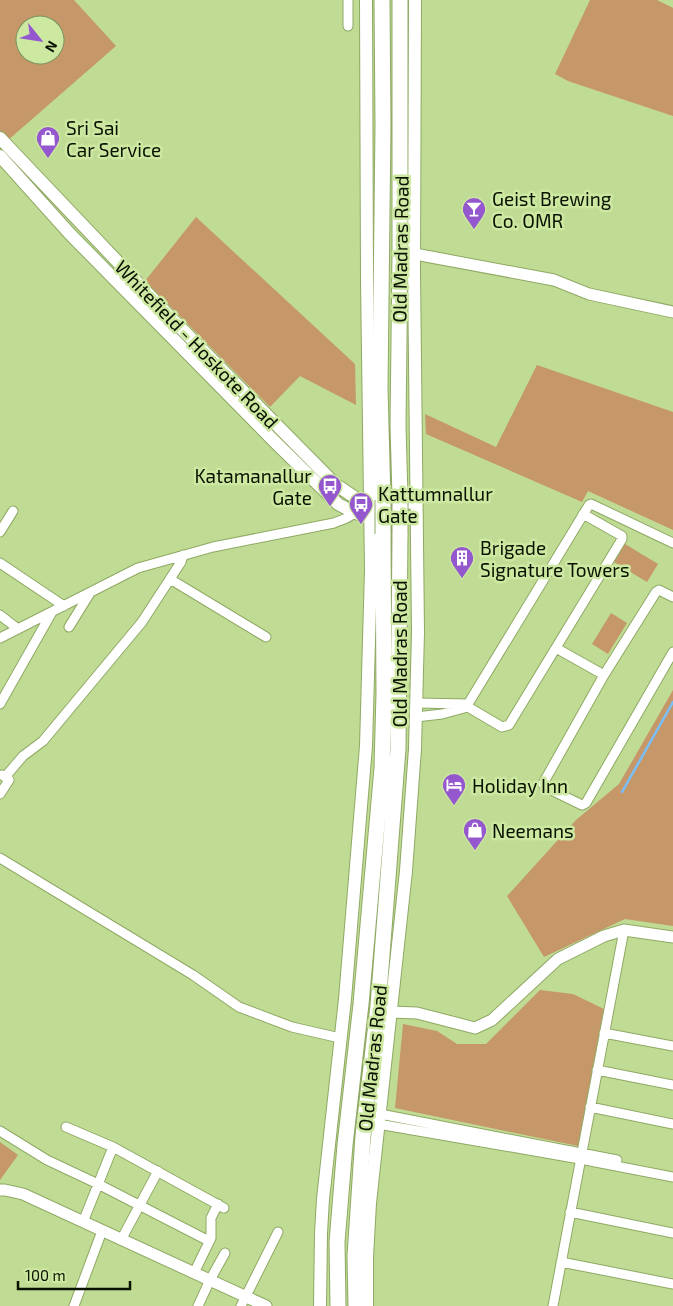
<svg xmlns="http://www.w3.org/2000/svg" width="673" height="1306" viewBox="0 0 673 1306" font-family="'Exo 2',sans-serif">
<style>
.green{fill:#c59769;fill-rule:evenodd}
.lines{fill:none;stroke-linecap:round;stroke-linejoin:round}
.stream{stroke:#79bff9;stroke-width:2.5}
.street-casing{stroke:#8fa964;stroke-width:11}
.secondary-casing{stroke:#8fa964;stroke-width:13}
.primary-casing{stroke:#8fa964;stroke-width:14}
.highway-casing{stroke:#8fa964;stroke-width:17}
.street{stroke:#fff;stroke-width:9}
.secondary{stroke:#fff;stroke-width:11}
.primary{stroke:#fff;stroke-width:12}
.highway{stroke:#fff;stroke-width:15}
.highway-bridge-casing{stroke:#8fa964;stroke-width:17;stroke-linecap:butt}
.highway-bridge{stroke:#fff;stroke-width:15}
.labels{text-anchor:middle;dominant-baseline:central;stroke-width:5;stroke-linejoin:round;paint-order:stroke}
.poi-label{font-size:19px;fill:#091100;stroke:#cde8a1;text-anchor:start}
.street-label{font-size:19px;fill:#091100;stroke:#cde8a1}
</style>
<rect width="100%" height="100%" fill="#c0db94"/>
<!-- green -->
<path class="green" d="M0,0H74L116,46L7,141L0,135ZM25,25H55V55H25Z
M590,0H657L673,8V116L568,81L555,74Z
M196,217L355,364L356,405L300,376L270,407L145,281Z
M537,365L673,412V530L588,491L582,502L426,434L425,414L496,447Z
M625,544L658,564L647,582L614,562Z
M611,613L627,623L608,654L592,644Z
M673,690V926L625,919L544,957L507,896L576,820L619,784Z
M540,990L573,994L604,1009L578,1146L395,1108L403,1024L437,1031L457,1044H486Z
M0,1142L18,1155L0,1180Z"/>
<g class="lines">
<!-- stream -->
<path class="stream" d="M622,792L673,702"/>
<!-- street casing -->
<g class="street-casing">
<path id="street" d="M348,26V0
M583,514L622,536V539L509,725L502,727L468,707V704L589,505L591,504L673,543
M0,532L13,511
M0,563L64,606
M170,579L266,637
M673,597L659,590L656,592L604,675L545,780L543,784L545,787L582,805L586,803L673,652
M0,615L18,629
M69,627L90,593
M0,638L138,568L213,547L334,523C343,519 352,518 357,508
M556,648L604,675
M417,703L468,704
M0,704L52,612
M416,717L442,714L468,707
M5,777L23,756L43,741L142,622L181,562L183,555
M0,794L9,780L2,775
M0,858L193,975L239,1007L292,1027L340,1038
M604,1033L673,1046
M597,1070L673,1085
M590,1107L673,1124
M380,1114L617,1160
M378,1124L580,1159L673,1177
M66,1127L113,1147L224,1208
M0,1131L47,1160L98,1184L209,1241
M570,1212L673,1233
M83,1222L113,1147
M121,1240L158,1171
M561,1262L673,1284
M194,1273L211,1238V1218L218,1204
M74,1306L102,1231
M198,1306L210,1280L225,1253
M241,1306L278,1232
M553,1306L624,930"/>
</g>
<!-- secondary casing -->
<g class="secondary-casing">
<path id="secondary" d="M415,254L554,280L589,294L673,312
M391,1012L417,1013L475,1028L492,1020L558,959L604,936L624,930L673,937
M0,1190H5L23,1194L266,1306"/>
</g>
<!-- primary casing -->
<g class="primary-casing">
<path id="primary" d="M0,138L173,320L335,484L360,501L417,503
M0,156L70,234L274,441L338,504L355,513L370,517H417
M320,1306L321,1233L323,1199L345,999L366,746L371,570L367,280L366,0
M367,1306V1257L370,1203L406,871L415,749L418,632L414,272L415,0"/>
</g>
<!-- highway casing -->
<g class="highway-casing">
<path id="highway" d="M382,0L383,125L380,388L383,500
M400,497L398,426L400,253V0
M338,1306L337,1242L345,1145L361,1004L382,768L384,694L383,534
M356,1306L355,1256L363,1136L378,1006L398,749L400,535"/>
</g>
<!-- street -->
<use href="#street" class="street"/>
<!-- secondary -->
<use href="#secondary" class="secondary"/>
<!-- primary -->
<use href="#primary" class="primary"/>
<!-- highway -->
<use href="#highway" class="highway"/>
<!-- highway-bridge casing -->
<g class="highway-bridge-casing">
<path id="highway-bridge" d="M400,497V535
M383,500V534"/>
</g>
<!-- highway-bridge -->
<use href="#highway-bridge" class="highway-bridge"/>
</g>
<!-- icons -->
<defs>
<g id="shop-pin" transform="scale(1.25)"><path d="M0 17L-7.5 6A9.5 9.5 0 1 1 7.5 6Z" fill="#9457ce" stroke="#cde8a1"/><path d="M-5-2.5h2.3a2.7 3.5 0 0 1 5.4 0H5L5.5 6h-11ZM-1.5-2.5h3a1.5 2.3 0 0 0-3 0Z" fill="#fff"/></g>
<g id="bar-pin" transform="scale(1.25)"><path d="M0 17L-7.5 6A9.5 9.5 0 1 1 7.5 6Z" fill="#9457ce" stroke="#cde8a1"/><path d="M-6-5H6L.8 .8V4.5H3.5V6h-7V4.5H-.8V.8Z" fill="#fff"/></g>
<g id="bus-pin" transform="scale(1.25)"><path d="M0 17L-7.5 6A9.5 9.5 0 1 1 7.5 6Z" fill="#9457ce" stroke="#cde8a1"/><path d="M-5-6H5V4H4V6H2V4H-2V6H-4V4H-5ZM-3.5-4V0h7V-4ZM-3.5 1.2v1.5H-2V1.2ZM2 1.2v1.5H3.5V1.2Z" fill="#fff"/></g>
<g id="building-pin" transform="scale(1.25)"><path d="M0 17L-7.5 6A9.5 9.5 0 1 1 7.5 6Z" fill="#9457ce" stroke="#cde8a1"/><path d="M-4-6H4V6H1V3H-1V6H-4ZM-2.5-4.3h1.7v1.8h-1.7ZM.8-4.3h1.7v1.8H.8ZM-2.5-1h1.7V.8h-1.7ZM.8-1h1.7V.8H.8Z" fill="#fff"/></g>
<g id="hotel-pin" transform="scale(1.25)"><path d="M0 17L-7.5 6A9.5 9.5 0 1 1 7.5 6Z" fill="#9457ce" stroke="#cde8a1"/><path d="M-6-4.5h1.5V1H6V5H4.5V3h-9V5H-6ZM-4 0a1.8 1.8 0 1 1 3.6 0ZM.5 0V-2.5h3Q6-2.5 6 0Z" fill="#fff"/></g>
</defs>
<g fill-rule="evenodd">
<use href="#shop-pin" x="48" y="138"/>
<use href="#bar-pin" x="474" y="209"/>
<use href="#bus-pin" x="330" y="486"/>
<use href="#bus-pin" x="361" y="504"/>
<use href="#building-pin" x="462" y="558"/>
<use href="#hotel-pin" x="454" y="785"/>
<use href="#shop-pin" x="475" y="830"/>
</g>
<g class="labels">
<!-- poi labels -->
<g class="poi-label">
<text x="66" y="127">Sri Sai<tspan x="66" dy="22">Car Service</tspan></text>
<text x="492" y="198">Geist Brewing<tspan x="492" dy="22">Co. OMR</tspan></text>
<text x="312" y="475" text-anchor="end">Katamanallur<tspan x="312" dy="22">Gate</tspan></text>
<text x="378" y="493">Kattumnallur<tspan x="378" dy="22">Gate</tspan></text>
<text x="480" y="547">Brigade<tspan x="480" dy="22">Signature Towers</tspan></text>
<text x="472" y="785">Holiday Inn</text>
<text x="492" y="830">Neemans</text>
</g>
<!-- street labels -->
<g class="street-label">
<text transform="translate(400 249) rotate(-89)">Old Madras Road</text>
<text transform="translate(197 344) rotate(46)">Whitefield - Hoskote Road</text>
<text transform="translate(399 654) rotate(-90)">Old Madras Road</text>
<text transform="translate(372 1058) rotate(-84)">Old Madras Road</text>
</g>
</g>
<!-- north arrow -->
<g transform="translate(40 40) rotate(120)"><circle r="24" fill="#cde8a1" stroke="#7f9261"/>
<path d="M0-4L9 19L0 12L-9 19Z" fill="#9457ce"/>
<text y="-8" font-size="14" font-weight="bold" text-anchor="middle" fill="#091100">N</text>
</g>
<!-- scale -->
<path d="M18 1281v8h112v-8" fill="none" stroke="#091100" stroke-width="2.5"/>
<text x="25" y="1281" font-size="15" fill="#091100" stroke="#cde8a1" stroke-width="4" paint-order="stroke">100 m</text>
</svg>
